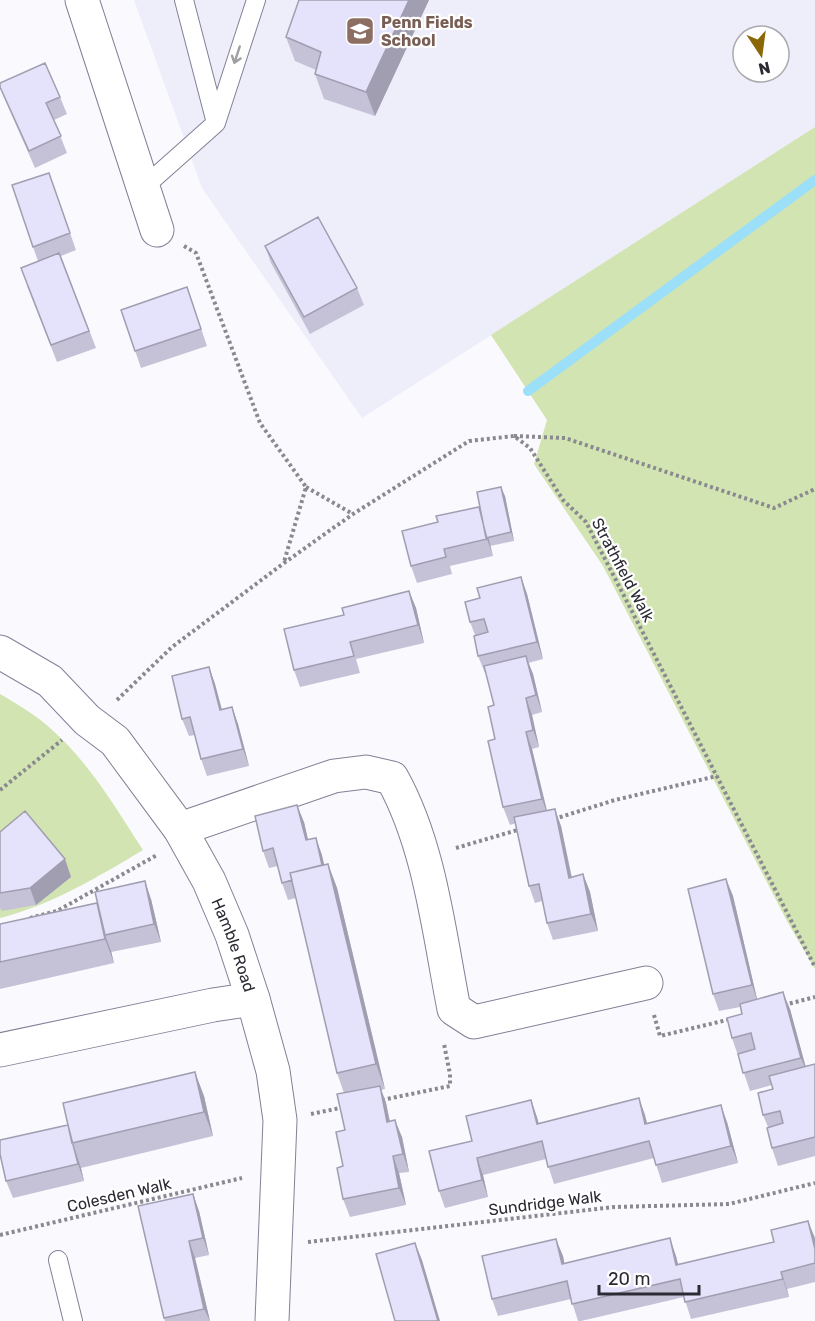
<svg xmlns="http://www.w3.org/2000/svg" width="815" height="1321" viewBox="0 0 815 1321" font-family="Rubik,sans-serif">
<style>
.built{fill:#eeedfa;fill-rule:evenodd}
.green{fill:#d2e4b2}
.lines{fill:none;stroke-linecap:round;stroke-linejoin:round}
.stream{stroke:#9cdff9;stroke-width:10}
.lane-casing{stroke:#828096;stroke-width:20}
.street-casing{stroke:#828096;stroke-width:35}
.path{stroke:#8a8990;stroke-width:4;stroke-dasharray:3 3;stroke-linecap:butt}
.lane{stroke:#fff;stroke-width:18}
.street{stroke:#fff;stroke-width:33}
.wall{fill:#c5c2d8}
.shaded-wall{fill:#a09eb0}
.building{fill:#e5e2fb;stroke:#a09eb0;stroke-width:1.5}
.oneway{stroke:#a0a0a4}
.labels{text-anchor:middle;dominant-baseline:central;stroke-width:4.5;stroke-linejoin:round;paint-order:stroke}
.education-label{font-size:16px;font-weight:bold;fill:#785e54;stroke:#fff;text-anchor:start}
.street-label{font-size:16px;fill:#2c2b34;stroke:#fff}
</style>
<rect width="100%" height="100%" fill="#faf9fe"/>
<!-- built -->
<path class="built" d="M134,0H815V127L362,418L202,188ZM743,36H779V72H743Z"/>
<!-- green -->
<path class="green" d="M815,127V969L788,923L603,566L534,464L547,420L491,335Z
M0,694C17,704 36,715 50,728C89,762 115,807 143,850C98,877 51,905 0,918Z"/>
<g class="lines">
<!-- stream -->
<path class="stream" d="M528,391L815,180"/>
<!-- lane casing -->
<g class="lane-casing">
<path id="lane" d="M184,0L216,123
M144,187L216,123L256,0
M58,1260L73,1321"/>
</g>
<!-- street casing -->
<g class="street-casing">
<g id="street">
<path d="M82,0L157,230"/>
<path id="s1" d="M0,652L50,681L87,720L115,741L180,829L209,881L232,935L253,999L273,1071L280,1120L272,1321"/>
<path d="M180,829L334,776L366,772L392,778C430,846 439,933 454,1009L474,1022L646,983"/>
<path d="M0,1050L213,1005L253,999"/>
</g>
</g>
<!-- path -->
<path class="path" d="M184,246L196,253L260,423L306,487L284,562
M514,436L565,438L774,508L815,489
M306,487L353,514
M117,700L172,647L284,563L353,514L469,441L514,436L530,448L563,500L586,522L815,967
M0,790L62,740
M554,819L615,800L717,776
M456,848L521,829
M30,918L57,911L157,855
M784,1005L815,997
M654,1015L660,1036L731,1019
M382,1100L450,1086V1074L444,1044
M311,1114L345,1107
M0,1235L242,1178
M308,1242L614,1207L729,1204L815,1183"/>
<!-- lane -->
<use href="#lane" class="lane"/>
<!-- street -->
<use href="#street" class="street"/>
</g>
<!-- wall -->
<path class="wall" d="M429,0L375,116L324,99L315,74L316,70L295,61L286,37Z
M0,88L60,97L67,114L54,120L67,153L35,168L5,100Z
M49,173L76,250L61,256L96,348L57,362L27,286L38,261L33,247Z
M265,246L357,288L364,305L310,334L271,263Z
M187,287L207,346L141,368L121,310Z
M505,496L514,541L490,546L493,556L450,566L452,574L417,583L411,566Z
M521,577L527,594L543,659L528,663L533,674L542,712L532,715L539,747L532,749L547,810L561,826L572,877L583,874L590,892L598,931L553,940L547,923L542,901L535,903L529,886L516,823L510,825L503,807L495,739L494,705L486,673H485L478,656L475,635L470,622L480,598Z
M409,591L416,608L424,643L356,659L360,673L300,687L294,670Z
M209,667L215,684L222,709L232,707L238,724L249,766L207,776L201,759L195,735L189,736L182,719Z
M304,822L308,840L316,838L324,865L328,864L337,888L385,1089L381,1090L386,1103L390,1121L402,1137L409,1172L399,1173L406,1205L350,1217L343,1199V1166L345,1130L344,1093L337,1073L296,898L288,900L282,883L278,866L269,868L263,851Z
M0,832L65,859L71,877L36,905L2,911L0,908Z
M726,879L733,896L757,999L790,1009L805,1066L815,1064V1156L778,1166L772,1148L768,1127L763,1115L773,1089L772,1085L750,1091L732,1038L742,1014L740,1007L719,1011L713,994Z
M151,899L161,942L111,952V951L114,963L0,989V924L97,903L99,910Z
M204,1096L213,1136L81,1168L84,1181L13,1198L6,1181L68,1125Z
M639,1098L647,1124L727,1122L738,1163L662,1183L654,1158L554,1184L546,1159L483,1175L488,1197L445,1208L439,1191L472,1141L531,1100L539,1124Z
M199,1211L209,1255L195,1258L210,1321H165L164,1318Z
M815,1239V1282L787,1289L789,1297L691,1319L684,1297L581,1321H578L571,1299L498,1316L492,1299L563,1256L564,1263L676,1256L678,1264Z"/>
<!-- shaded-wall -->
<path class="shaded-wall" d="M409,0H429L375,116L366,92Z
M501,487L505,496L514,541L511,532Z
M479,507L485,524L493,556L487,539Z
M521,577L527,594L543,659L537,642Z
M409,591L416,608L424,643L418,625Z
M526,656L533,674L542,712L536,695Z
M209,667L215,684L226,727L220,710Z
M526,698L532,715L539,747L533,730Z
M232,707L238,724L249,766L243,749Z
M526,732L532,749L548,816L542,799Z
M297,805L304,822L312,857L306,840Z
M555,809L561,826L575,895L569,878Z
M316,838L322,855L330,890L324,873Z
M65,859L71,877L36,905L30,888Z
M328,864L337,888L385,1089L376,1064Z
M583,874L590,892L598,931L591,914Z
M726,879L733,896L758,1003L752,985Z
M145,881L151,899L161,942L154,924Z
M97,903L106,927L105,935L111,951L114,963L105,939Z
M783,992L790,1009L808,1075L801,1058Z
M195,1072L204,1096L213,1136L204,1112Z
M380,1086L386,1103L393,1139L387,1122Z
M639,1098L645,1115L652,1142L645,1124Z
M531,1100L537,1117L543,1141L537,1124Z
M721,1105L727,1122L738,1163L731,1146Z
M395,1120L402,1137L409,1172L403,1154Z
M75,1150L81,1168L84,1181L78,1164Z
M393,1156L399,1173L406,1205L399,1188Z
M477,1158L483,1175L488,1197L482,1180Z
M193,1194L199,1211L209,1255L203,1238Z
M808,1221L815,1238V1249Z
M670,1238L676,1256L682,1282L676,1265Z
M556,1239L563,1256L568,1281L562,1264Z
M189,1241L195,1258L210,1321L204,1309Z
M415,1243L422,1260L440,1321H438Z
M781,1272L787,1289L789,1297L783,1279Z"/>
<!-- building -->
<path class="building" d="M299,0H409L366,92L315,74L321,52L286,37Z
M45,63L60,97L46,103L61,136L29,151L0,87V83Z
M49,173L70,233L33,247L12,185Z
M318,217L357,288L304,317L265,246Z
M59,253L89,331L51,345L21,268Z
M187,287L201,329L135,351L121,310Z
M501,487L511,532L486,538L477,492Z
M479,507L487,539L444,549L446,557L411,566L402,531L438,522L436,516Z
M521,577L537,642L478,656L474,636L488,632L484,619L470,622L465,602L480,598L477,588Z
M409,591L418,625L350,642L354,656L294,670L284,629L344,615L342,608Z
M526,656L536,695L526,698L533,730L526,732L542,799L503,807L488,741L495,739L488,707L494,705L484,666Z
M209,667L220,710L232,707L243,749L201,759L190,717L182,719L172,676Z
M297,805L306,840L316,838L322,865L290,873L292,880L282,883L273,848L263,851L255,816Z
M555,809L569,878L583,874L591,914L547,923L539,884L529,886L514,817Z
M25,811L65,859L30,888L0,893V832Z
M328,864L376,1064L337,1073L290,873Z
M726,879L752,985L713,994L688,889Z
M145,881L154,924L105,935L95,892Z
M97,903L105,939L0,962V924Z
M783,992L801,1058L743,1073L738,1054L755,1049L751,1033L732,1038L727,1018L742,1014L740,1004Z
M815,1064V1137L772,1148L767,1128L783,1123L780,1111L763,1115L758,1093L773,1089L769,1076Z
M195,1072L204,1112L72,1143L63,1103Z
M380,1086L387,1122L395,1120L403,1154L393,1156L399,1188L343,1199L337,1168L343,1166L336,1132L345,1130L337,1094Z
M639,1098L645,1124L721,1105L731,1146L656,1165L649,1141L548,1167L542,1141L477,1158L482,1180L439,1191L429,1151L472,1141L466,1116L531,1100L537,1124Z
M68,1125L78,1164L6,1181L0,1154V1140Z
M193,1194L203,1238L189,1241L204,1309L164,1318L138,1206Z
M808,1221L815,1249V1263L781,1272L783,1279L685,1302L680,1279L572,1304L567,1281L492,1299L482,1256L556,1239L562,1264L670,1238L676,1265L774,1242L771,1230Z
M415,1243L438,1321H395L376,1254Z"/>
<!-- one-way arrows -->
<defs><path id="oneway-shaft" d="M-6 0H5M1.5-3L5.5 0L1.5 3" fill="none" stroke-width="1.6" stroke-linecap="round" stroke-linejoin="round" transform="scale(1.5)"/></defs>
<use class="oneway" href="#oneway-shaft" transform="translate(237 55) rotate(108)"/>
<!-- icons -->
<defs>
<g id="school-square" transform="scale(1.5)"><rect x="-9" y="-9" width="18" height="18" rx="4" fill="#8d6e63" stroke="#fff"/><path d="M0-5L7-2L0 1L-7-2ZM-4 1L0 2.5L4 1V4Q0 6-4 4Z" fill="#fff"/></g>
</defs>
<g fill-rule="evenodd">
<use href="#school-square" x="360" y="31"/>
</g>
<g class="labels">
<!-- education labels -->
<g class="education-label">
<text x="381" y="22">Penn Fields<tspan x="381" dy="18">School</tspan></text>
</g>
<!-- street labels -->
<g class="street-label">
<text transform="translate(623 570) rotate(62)">Strathfield Walk</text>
<text stroke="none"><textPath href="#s1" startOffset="384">Hamble Road</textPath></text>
<text transform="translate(119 1195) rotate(-13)">Colesden Walk</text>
<text transform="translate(545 1203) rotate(-7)">Sundridge Walk</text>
</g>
</g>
<!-- north arrow -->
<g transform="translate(761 54) rotate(167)"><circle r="28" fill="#ffffff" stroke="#abaaae" stroke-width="1.5"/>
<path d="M0-4.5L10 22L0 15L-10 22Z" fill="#8a6807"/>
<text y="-9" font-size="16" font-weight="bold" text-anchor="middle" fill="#2c2b34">N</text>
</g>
<!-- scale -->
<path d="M599 1285v9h100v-9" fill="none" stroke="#2c2b34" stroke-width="3"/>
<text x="608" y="1285" font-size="18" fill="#2c2b34" stroke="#ffffff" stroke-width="4.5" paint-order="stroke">20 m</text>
</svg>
